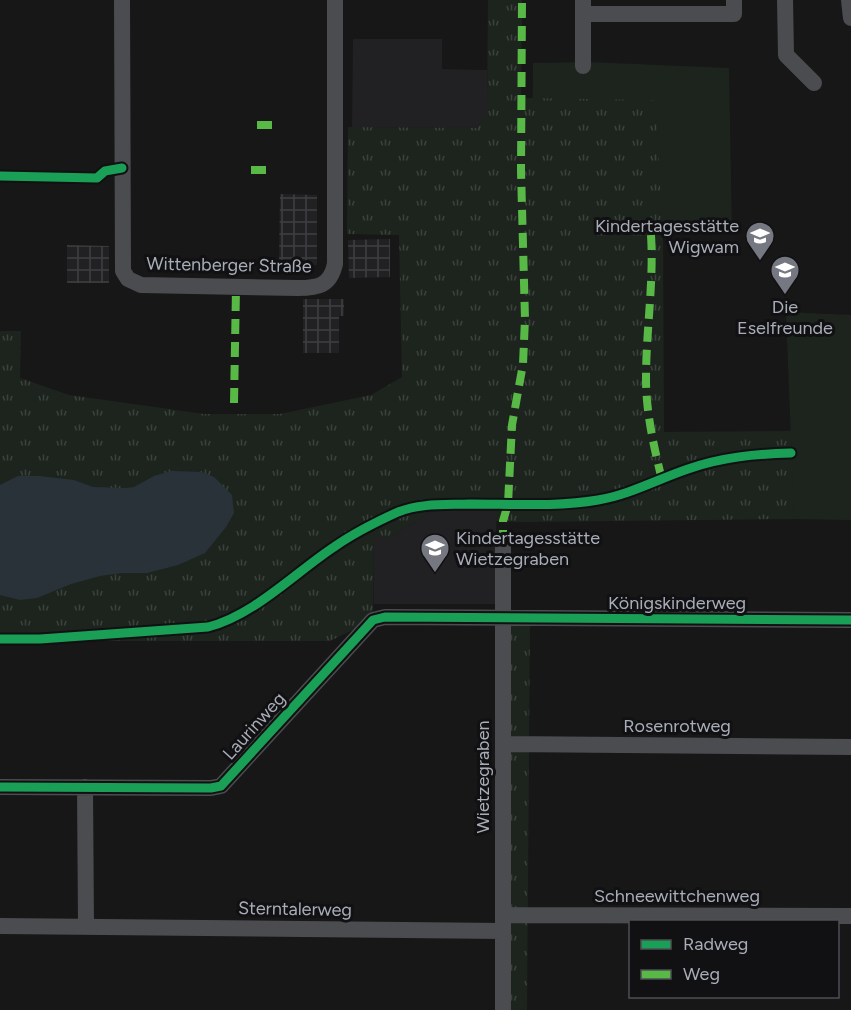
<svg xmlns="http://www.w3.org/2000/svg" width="851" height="1010" viewBox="0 0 851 1010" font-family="Figtree,sans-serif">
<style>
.built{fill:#212123}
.industrial{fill:url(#industrial-grid)}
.green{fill:#1d241e}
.park{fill:url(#park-tufts)}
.water{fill:#2a3239}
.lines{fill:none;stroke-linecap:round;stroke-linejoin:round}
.minor{stroke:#4b4c50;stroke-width:16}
.quiet{stroke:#58b947;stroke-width:8;stroke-dasharray:15 8;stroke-linecap:butt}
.cycleway-casing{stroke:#111113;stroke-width:13}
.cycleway{stroke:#1a9f57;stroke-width:9}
.labels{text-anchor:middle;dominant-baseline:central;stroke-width:6;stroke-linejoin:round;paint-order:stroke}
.poi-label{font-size:18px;fill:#a8adb8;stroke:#111113;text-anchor:end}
.street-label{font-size:18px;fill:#a8adb8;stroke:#111113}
</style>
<defs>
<pattern id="industrial-grid" width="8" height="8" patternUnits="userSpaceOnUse" patternTransform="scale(1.5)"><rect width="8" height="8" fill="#212123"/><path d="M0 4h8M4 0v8" fill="none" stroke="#3e3f41"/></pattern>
<pattern id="park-tufts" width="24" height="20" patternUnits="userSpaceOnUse" patternTransform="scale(1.5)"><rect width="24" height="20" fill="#1d241e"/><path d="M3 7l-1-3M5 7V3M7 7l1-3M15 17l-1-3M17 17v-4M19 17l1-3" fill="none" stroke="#3b413d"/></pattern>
</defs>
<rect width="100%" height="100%" fill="#171717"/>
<!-- built -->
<path class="built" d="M353,39H442V69L487,70V116L476,128L352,127Z
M437,508H496L497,604H374V537H390Z"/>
<!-- industrial -->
<path class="industrial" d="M280,194L317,195V265L279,264Z
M390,239V277L349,278L348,240Z
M67,245L109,246V283H67Z
M303,299H344V316H339V353H303Z"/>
<!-- green -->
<path class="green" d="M587,62L729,68L732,233L532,221L533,63Z
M786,312L851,315V520L794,519Z"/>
<!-- park -->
<path class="park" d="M488,0H522L521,98L655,100L663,234L664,432L791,431L794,519L523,522L496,521V508H437L390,537H374L373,620L330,641H0V331H21L20,378L69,395L204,414H280L371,395L402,377L399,235L347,234L348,127L476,128L487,116Z
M503,618H530L527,1010H503Z"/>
<!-- water -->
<path class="water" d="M171,471L202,472L214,477L232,495L234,513L226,527L205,553L178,565L147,573H122L100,576L71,584L37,598L20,600L0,595V485L18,476H39L74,480L93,487L127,488L134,487L154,476Z"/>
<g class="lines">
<!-- minor -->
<path class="minor" d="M122,0L123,271L128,279L141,285L298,288C318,288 330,286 335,264V0
M583,0V14H734V0
M785,0L786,55L814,83
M849,0L851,18
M583,66V14
M503,545V1010
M503,744L851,747
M0,787L211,788L221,786L373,620L385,617L851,620
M85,787L86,926
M503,915L851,916
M0,926L503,931"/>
<!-- quiet -->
<path class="quiet" d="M257,125H275
M251,170H272
M651,235C654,283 646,330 646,379C646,413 654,447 662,480
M234,403L236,288
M503,545V521L508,504L512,425L523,364L525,319L521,171L522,0"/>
<!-- cycleway casing -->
<g class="cycleway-casing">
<path id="cycleway" d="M0,176L97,178L105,171L122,168
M0,639H40L208,627C253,616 296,572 334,547C354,533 376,522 398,512C421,503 445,505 470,504C511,504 558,507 598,500C629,495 658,479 688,469C722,457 756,454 791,453
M0,787L211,788L221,786L373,620L385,617L851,620"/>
</g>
<!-- cycleway -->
<use href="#cycleway" class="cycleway"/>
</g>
<!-- icons -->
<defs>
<g id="school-pin" transform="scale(1.5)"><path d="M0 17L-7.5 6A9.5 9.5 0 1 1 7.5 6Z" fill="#757880" stroke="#111113"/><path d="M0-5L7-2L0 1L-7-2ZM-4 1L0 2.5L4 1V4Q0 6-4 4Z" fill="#fff"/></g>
</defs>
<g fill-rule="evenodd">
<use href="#school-pin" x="760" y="236"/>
<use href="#school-pin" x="785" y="270"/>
<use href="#school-pin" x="435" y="548"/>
</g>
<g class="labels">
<!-- poi labels -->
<g class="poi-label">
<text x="739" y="226">Kindertagesstätte<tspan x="739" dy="21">Wigwam</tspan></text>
<text x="785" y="307" text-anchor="middle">Die<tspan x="785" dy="21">Eselfreunde</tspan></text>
<text x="456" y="538" text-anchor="start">Kindertagesstätte<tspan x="456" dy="21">Wietzegraben</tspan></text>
</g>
<!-- street labels -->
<g class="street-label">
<text transform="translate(229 265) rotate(1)">Wittenberger Straße</text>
<text x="677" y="603">Königskinderweg</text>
<text transform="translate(254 726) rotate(-48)">Laurinweg</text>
<text x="677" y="726">Rosenrotweg</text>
<text transform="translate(483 777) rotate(-90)">Wietzegraben</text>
<text x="677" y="896">Schneewittchenweg</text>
<text transform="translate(295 909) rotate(1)">Sterntalerweg</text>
</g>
</g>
<!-- legend -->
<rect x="629" y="920" width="210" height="78" fill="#111113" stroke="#4d4f55" stroke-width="1.5"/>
<rect x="641" y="940" width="30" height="9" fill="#1a9f57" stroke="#4d4f55" stroke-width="1.5"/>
<text x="683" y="950" font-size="18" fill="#a8adb8">Radweg</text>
<rect x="641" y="970" width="30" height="9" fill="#58b947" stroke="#4d4f55" stroke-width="1.5"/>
<text x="683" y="980" font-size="18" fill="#a8adb8">Weg</text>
</svg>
